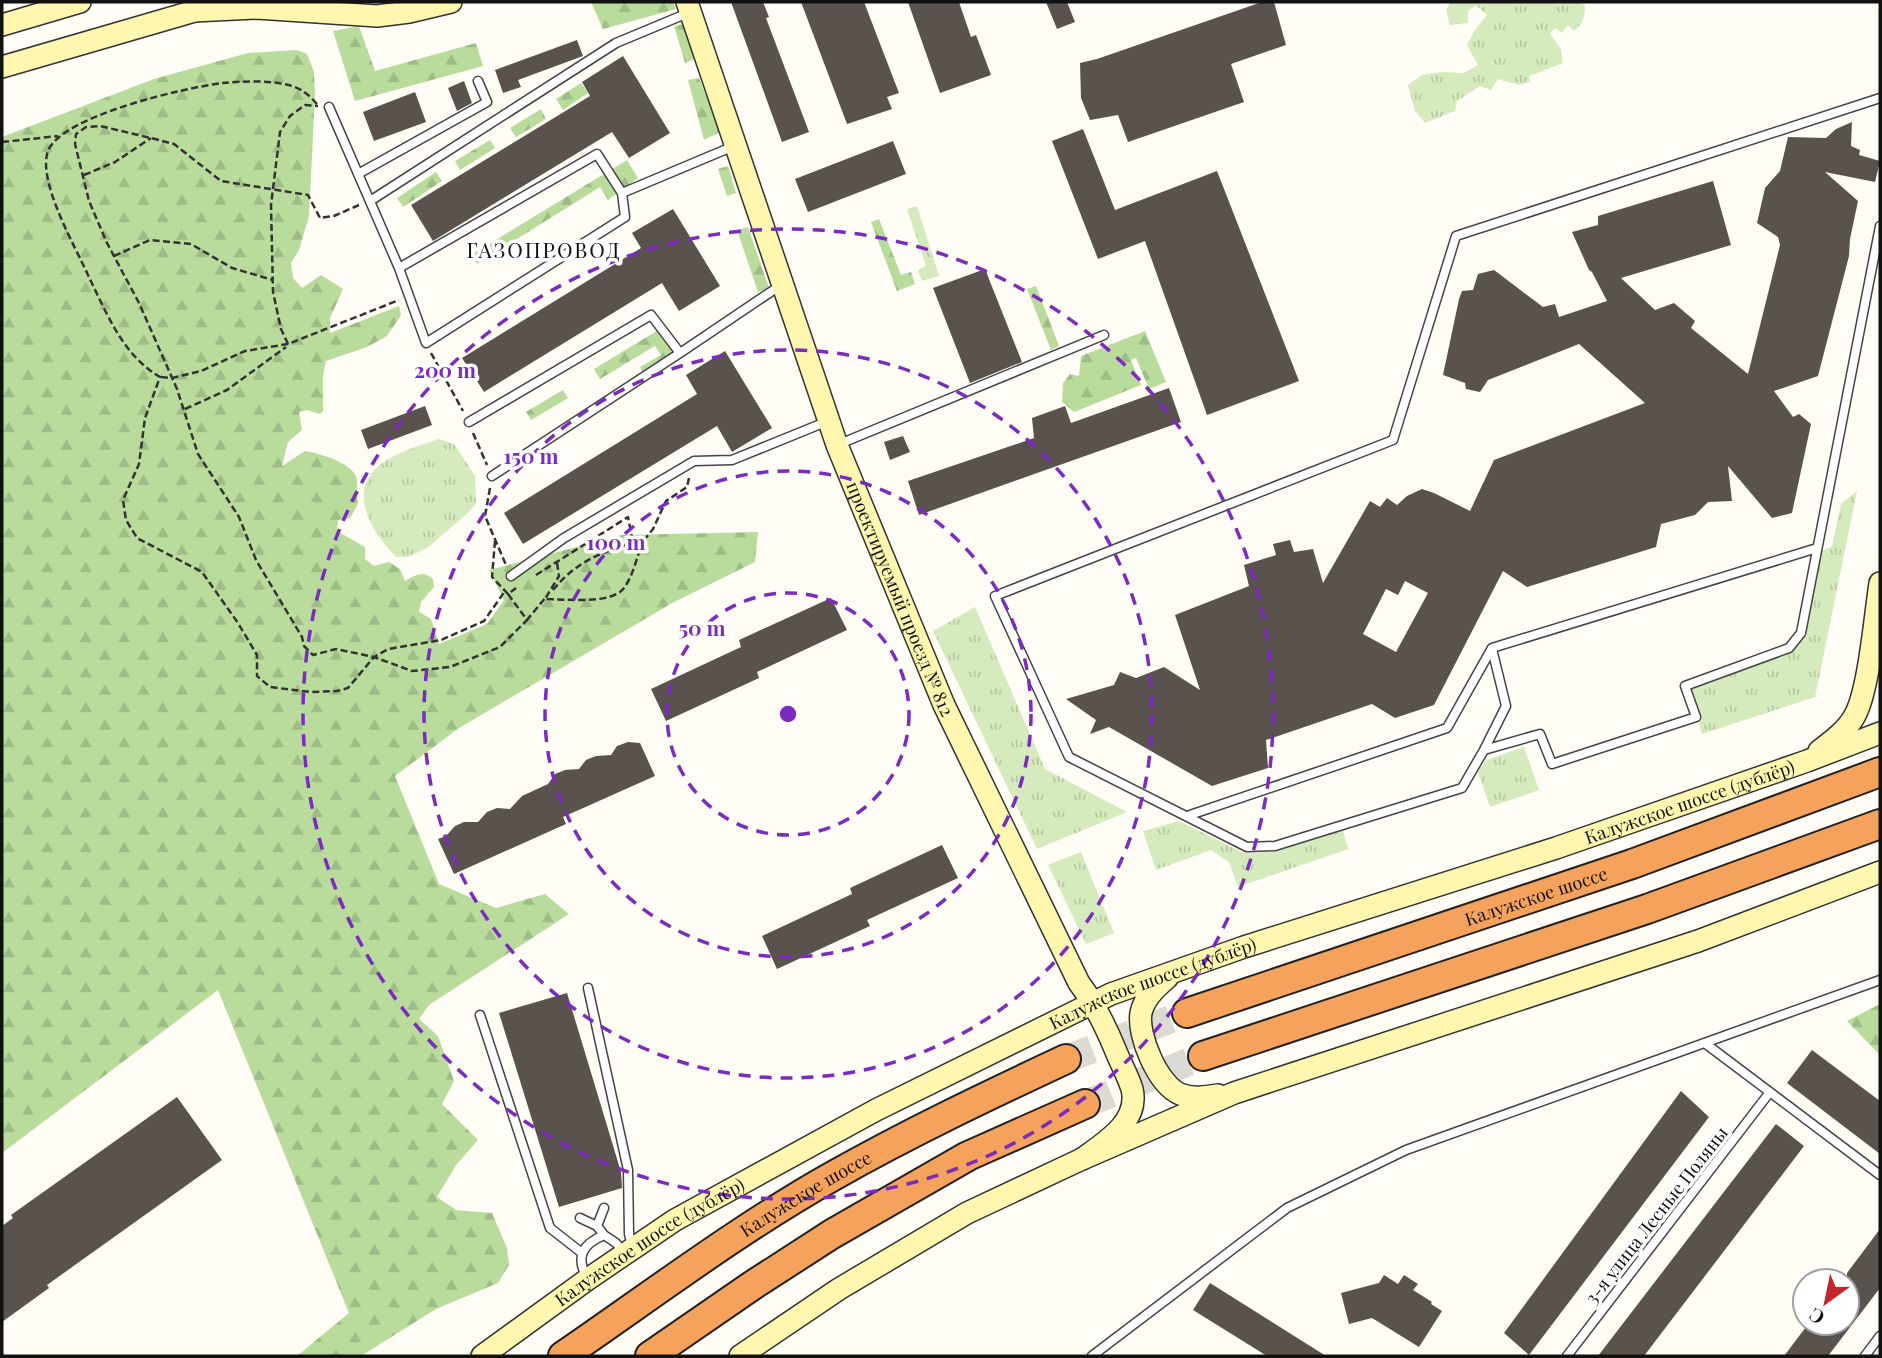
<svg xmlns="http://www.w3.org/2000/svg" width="1882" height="1358" viewBox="0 0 1882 1358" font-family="'Playfair Display',serif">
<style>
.grass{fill:url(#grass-tufts)}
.forest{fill:url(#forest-firs)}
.building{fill:#5a524d;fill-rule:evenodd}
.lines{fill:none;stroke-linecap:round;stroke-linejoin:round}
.highway-tunnel{stroke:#dbdad3;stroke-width:28;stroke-dasharray:28 14;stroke-linecap:butt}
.lane-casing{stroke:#444;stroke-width:11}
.secondary-casing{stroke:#333;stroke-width:24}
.highway-casing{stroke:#222;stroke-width:32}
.path{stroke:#333;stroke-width:2.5;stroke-dasharray:7 3.5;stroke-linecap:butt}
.lane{stroke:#fff;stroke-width:8}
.secondary{stroke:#fff6b0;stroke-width:21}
.highway{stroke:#f5a25d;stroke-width:28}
.ring{fill:none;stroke:#7b2cbf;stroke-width:3.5;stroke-dasharray:12 9}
.labels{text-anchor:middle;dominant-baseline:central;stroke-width:7;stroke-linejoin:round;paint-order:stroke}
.street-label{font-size:18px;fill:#111;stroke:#fff}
.quarter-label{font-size:21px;letter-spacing:2px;fill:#111;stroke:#fff}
.centre{fill:#7b2cbf;stroke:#fff;stroke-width:3.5}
.ring-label{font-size:21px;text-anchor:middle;font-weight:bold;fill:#7b2cbf;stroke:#fff;stroke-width:7;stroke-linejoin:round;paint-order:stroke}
</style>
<defs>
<pattern id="grass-tufts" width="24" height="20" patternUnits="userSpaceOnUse" patternTransform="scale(1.75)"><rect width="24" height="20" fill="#d5ebbd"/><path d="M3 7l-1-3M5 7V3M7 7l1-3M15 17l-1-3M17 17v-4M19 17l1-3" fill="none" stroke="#b6c8a1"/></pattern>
<pattern id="forest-firs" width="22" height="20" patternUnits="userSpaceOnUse" patternTransform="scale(1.75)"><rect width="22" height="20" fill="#b9dc9c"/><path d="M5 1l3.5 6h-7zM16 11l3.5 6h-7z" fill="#9ebc85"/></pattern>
</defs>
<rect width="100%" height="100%" fill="#fffdf5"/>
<!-- grass -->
<path class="grass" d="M1451,2H1554V4L1579,2L1585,5C1585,16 1583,24 1574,31L1568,25L1562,33L1555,28L1550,33L1561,50L1563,63L1529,76L1530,82L1519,85L1498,79L1491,90L1480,86L1457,101L1455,111L1425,123L1415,111L1408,85L1422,75L1441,72L1464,73L1478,65L1467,45L1475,30L1487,15L1476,5L1468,11V23L1450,25L1446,10Z
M917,206L939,276L922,281L918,270L926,266L907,209Z
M439,439L454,444L475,476L476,503L469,512L427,548L408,557H396C377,538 351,502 371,474C385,455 418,446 439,439Z
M1857,491L1815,697L1702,734L1689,688L1791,649L1804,634L1819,552L1832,546L1841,504Z
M975,607L1045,769L1127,812L1037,849L933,631Z
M1524,747L1539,790L1490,807L1478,772L1486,760Z
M1179,821L1244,853L1274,852L1343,830L1348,849L1238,887L1229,862L1211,850L1156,870L1143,831Z
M1081,852L1114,933L1086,944L1048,865Z"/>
<!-- forest -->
<path class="forest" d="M591,2H673L676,9L603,29Z
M684,24L695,59L685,63L674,26Z
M359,26L375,71L476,43L483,66L355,101L333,31Z
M297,50L307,54L314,72L315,95L309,216L299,250L291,263L293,278L302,288L321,275L343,289L330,318V333L399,306L401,315L387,336L367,347L326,361L323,375V411L320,414L307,410L299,412L302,430L288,442L282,466L305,451C319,453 357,464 357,481C357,490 356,495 358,504L350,518L338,520L337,531L365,547V559L374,566L389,562L400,569L405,581C416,575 423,570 433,579L434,587L421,602L419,612L431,619L439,644L487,624L504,600L489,570L622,535L758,532L755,562L674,602L459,728L395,776L439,884L496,908L545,894L569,914L429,1005L419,1019L438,1036L454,1081L442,1104L478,1140L456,1165L437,1197L456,1210L492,1213L507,1248L509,1265L498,1283L436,1309L361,1356H297L349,1313L218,990L2,1153V137L154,79L248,53Z
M699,78L720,132L704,140L688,80Z
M581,83L588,93L563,110L556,99Z
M541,109L546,119L516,137L510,128Z
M490,140L495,148L460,170L455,161Z
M627,160L638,178L608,200L600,187L477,264L471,255Z
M728,166L736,193L727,196L718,169Z
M436,172L442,181L403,207L397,198Z
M879,219L901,275L911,272L915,284L897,291L871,222Z
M748,227L769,288L758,292L737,230Z
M1036,286L1059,346L1051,350L1027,289Z
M660,329L675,354L643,373L640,367L661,355L655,346L600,379L594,369Z
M1145,331L1166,382L1149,389L1136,358L1131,360L1141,385L1074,412L1062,402L1063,383L1070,374L1079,376L1081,356Z
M563,390L568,398L531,420L526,412Z
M1880,1004V1055L1847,1021Z"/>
<!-- building -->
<path class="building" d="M731,2H763L769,17L766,18L809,132L782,142Z
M801,2H864L899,93L887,97L892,109L847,124Z
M908,2H959L971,37L976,35L991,75L940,93Z
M1046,2H1067L1075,22L1057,29Z
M1262,2H1274L1286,45L1231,64L1244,102L1128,142L1118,115L1090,120L1081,98L1080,63L1097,59Z
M577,40L583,56L518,80L521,87L503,93L495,70Z
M623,56L670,133L629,158L612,132L433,241L411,205L590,96L582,82Z
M464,81L472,103L457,111L448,88Z
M415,92L426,122L374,141L363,112Z
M1852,122L1851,146L1860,150L1859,155L1880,161L1875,182L1825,172L1858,201L1850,239L1849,256L1818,376L1774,391L1793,417L1799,414L1811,424L1792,513L1772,518L1728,466L1732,501L1708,502L1695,515L1661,524L1656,547L1527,587L1503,571L1434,705L1395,718L1372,704L1266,740L1268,768L1212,786L1109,727L1090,734L1096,720L1066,699L1114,685L1120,672L1136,678L1164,667L1200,690L1175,615L1249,586L1244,565L1276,555L1273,544L1290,540L1294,552L1313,549L1323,583L1370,501L1380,507L1387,498L1397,505L1407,496L1422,489L1434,493L1470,511L1494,460L1645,403L1579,344L1488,380L1480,392L1466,389L1465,383L1443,375L1459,299L1462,291L1473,290L1478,274L1494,270L1543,307L1555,304L1559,317L1607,301L1592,272L1589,270L1572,232L1598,225V216L1713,181L1731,245L1621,278L1655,310L1674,303L1695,321L1691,328L1748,374L1780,245L1778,237L1757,223L1765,188L1780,171L1788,137L1826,138L1836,129ZM1405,581L1428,593L1396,652L1363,634L1386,589L1398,595Z
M1083,129L1115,210L1217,171L1299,381L1207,415L1145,241L1098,259L1052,141Z
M893,141L906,174L808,212L795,179Z
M673,209L720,286L679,311L662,283L484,392L462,358L641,248L632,233Z
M985,269L1022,362L970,383L933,288Z
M725,351L772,428L732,452L717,426L523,544L504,513L697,394L686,375Z
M1169,388L1181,422L919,515L908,481L1034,438L1032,418L1065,406L1071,423Z
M425,406L432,425L368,449L361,430Z
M903,436L910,452L890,460L884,442Z
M831,598L847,630L757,672L759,678L666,721L651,689L741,647L739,640Z
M628,742L640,743L655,776L563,817L566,824L454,874L438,839L446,836L455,826L464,822H478L487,812L497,808L510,809L522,796L548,784L555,774L565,770L579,769L586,760L596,756L611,755L617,746Z
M942,845L958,878L867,920L870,926L777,969L762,936L852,894L850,888Z
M567,993L621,1172L622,1188L559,1207L499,1013Z
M1812,1050L1880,1101V1154L1787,1083Z
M1681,1091L1709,1117L1529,1355L1504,1333Z
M177,1097L222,1160L47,1285L49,1288L2,1322V1226L13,1218L11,1215Z
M1776,1124L1804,1146L1644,1356H1598Z
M1880,1229V1288L1828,1356H1784L1809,1323H1847V1273Z
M1384,1275L1398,1284L1404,1275L1418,1284L1413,1290L1432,1302L1431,1304L1442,1311L1419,1347L1372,1318L1349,1324L1341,1293L1379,1283Z
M1210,1283L1326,1356H1267L1193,1310Z"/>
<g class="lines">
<!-- highway-tunnel -->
<path class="highway-tunnel" d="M1066,1059L1187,1013
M1085,1104L1203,1056"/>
<!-- lane casing -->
<g class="lane-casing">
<path id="lane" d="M1880,98L1456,236L1393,440L995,596L1069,757L1247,847L1275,846L1462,788L1484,750L1540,734L1552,764L1696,717L1685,686L1789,648L1801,633L1880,226
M329,107L399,268L426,343L625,217L622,193L734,146
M358,174L487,102L478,81
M370,201L616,43L688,13
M399,268L597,154L622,193
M469,422L651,315L680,353L781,285
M837,445L1104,335
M492,476L680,353
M511,576L564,538L694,461L732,460L828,421
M1484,750L1506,706L1492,649
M1187,816L1447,728L1492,648L1817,548
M588,988L628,1170L629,1234L632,1246
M480,1015L550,1228L582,1253
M1706,1044L1880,1175
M580,1218L597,1226L604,1235
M597,1226L604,1208
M587,1278C575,1256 583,1244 604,1235L616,1243L625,1254
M1092,1356L1287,1208L1406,1150L1880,980
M1567,1356L1770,1092
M1865,1356L1880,1336"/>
</g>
<!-- secondary casing -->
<g class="secondary-casing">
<g id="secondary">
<path id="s1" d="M687,2L837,445L944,705L1079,983C1095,1004 1105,1025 1115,1049C1120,1062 1128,1076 1132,1089C1140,1122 1104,1143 1082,1159"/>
<path d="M193,11L257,8L377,16L409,12L451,2"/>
<path d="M2,25L80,2"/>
<path d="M2,67L205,8"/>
<path d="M1819,751C1832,741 1846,731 1854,717C1869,692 1875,615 1880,583"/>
<path d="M1167,978C1156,987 1144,998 1141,1013C1137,1035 1158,1085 1180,1094C1192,1099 1205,1097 1218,1095"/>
<path id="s2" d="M482,1356L588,1279L675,1220L876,1110L1111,994L1244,947L1556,848L1807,761L1880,733"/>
<path d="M740,1356L839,1289L967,1213L1082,1159L1234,1093L1698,941L1880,872"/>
</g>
</g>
<!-- highway casing -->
<g class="highway-casing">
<g id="highway">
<path id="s3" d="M1187,1013L1632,864L1880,772"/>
<path d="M1203,1056L1647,909L1880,824"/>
<path id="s4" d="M563,1356C652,1295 739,1229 833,1176C909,1133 987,1096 1066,1059"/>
<path d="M650,1356L753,1285L832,1234L968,1156L1085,1104"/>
</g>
</g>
<!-- path -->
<path class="path" d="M317,104C310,96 302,89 292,86C272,80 243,81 223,83C187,87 61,116 48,151C37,181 75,246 88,275C106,312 123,356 160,377L145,418L139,464L123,500L126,520L137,538L202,572L238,623L257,655V676L270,687L310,692L337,691L348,688L374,657L388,649L441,640L484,621L505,591
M2,142L58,136
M84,175L115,162L151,138
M359,205L334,216L320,218L308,195L221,181L174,144L151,138L100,126L86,127L76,134L75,144L89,201L107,243L139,303L177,389L198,454L239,517L256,560L302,637L304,646L313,655L336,649L374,657L412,671L450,667L500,647L527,620
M114,256L150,240L191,244L232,268L273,280
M288,344L281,329L273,292L271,205L280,132L290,116L305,105L318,106
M431,353L463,411
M161,377L172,378L201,371L245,351L288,344L399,300
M185,409L227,390L286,347
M473,433L487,465
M490,488L485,516L506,565
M495,541L492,577L508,594L516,588
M557,563L559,576L545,599C564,599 612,605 624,588C633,576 637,557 642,543
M536,575L628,517L633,543H642L653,529L666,501L687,487L689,478
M553,590C576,562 599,553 633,543
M508,594L527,620L546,597"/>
<!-- lane -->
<use href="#lane" class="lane"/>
<!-- secondary -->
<use href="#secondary" class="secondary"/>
<!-- highway -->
<use href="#highway" class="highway"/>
</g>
<!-- distance rings -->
<g class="ring">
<circle cx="788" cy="714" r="121"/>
<circle cx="788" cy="714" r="243"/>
<circle cx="788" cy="714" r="364"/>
<circle cx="788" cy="714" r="485"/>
</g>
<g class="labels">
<!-- street labels -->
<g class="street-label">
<text stroke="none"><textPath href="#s1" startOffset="634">проектируемый проезд № 812</textPath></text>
<text stroke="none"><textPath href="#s2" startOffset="1337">Калужское шоссе (дублёр)</textPath></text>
<text stroke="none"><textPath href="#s3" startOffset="368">Калужское шоссе</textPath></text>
<text stroke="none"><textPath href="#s2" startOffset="770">Калужское шоссе (дублёр)</textPath></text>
<text stroke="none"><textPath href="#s4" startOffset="292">Калужское шоссе</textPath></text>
<text transform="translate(1656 1215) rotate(-52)">3-я улица Лесные Поляны</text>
<text stroke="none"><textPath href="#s2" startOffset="203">Калужское шоссе (дублёр)</textPath></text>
</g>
<!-- quarter labels -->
<g class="quarter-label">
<text x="544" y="249">ГАЗОПРОВОД</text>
</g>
</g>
<circle cx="788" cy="714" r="10" class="centre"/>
<g class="ring-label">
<text x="445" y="378">200 m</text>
<text x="531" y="464">150 m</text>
<text x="616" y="550">100 m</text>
<text x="702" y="636">50 m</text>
</g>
<!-- border -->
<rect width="1882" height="1358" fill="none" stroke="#111111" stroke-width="7"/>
<!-- north arrow -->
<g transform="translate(1826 1302) rotate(213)"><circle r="33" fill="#ffffff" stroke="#a0a0a0" stroke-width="2"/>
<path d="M0-5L12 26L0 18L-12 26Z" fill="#c4262e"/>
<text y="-10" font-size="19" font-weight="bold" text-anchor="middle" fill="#111111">С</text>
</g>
</svg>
